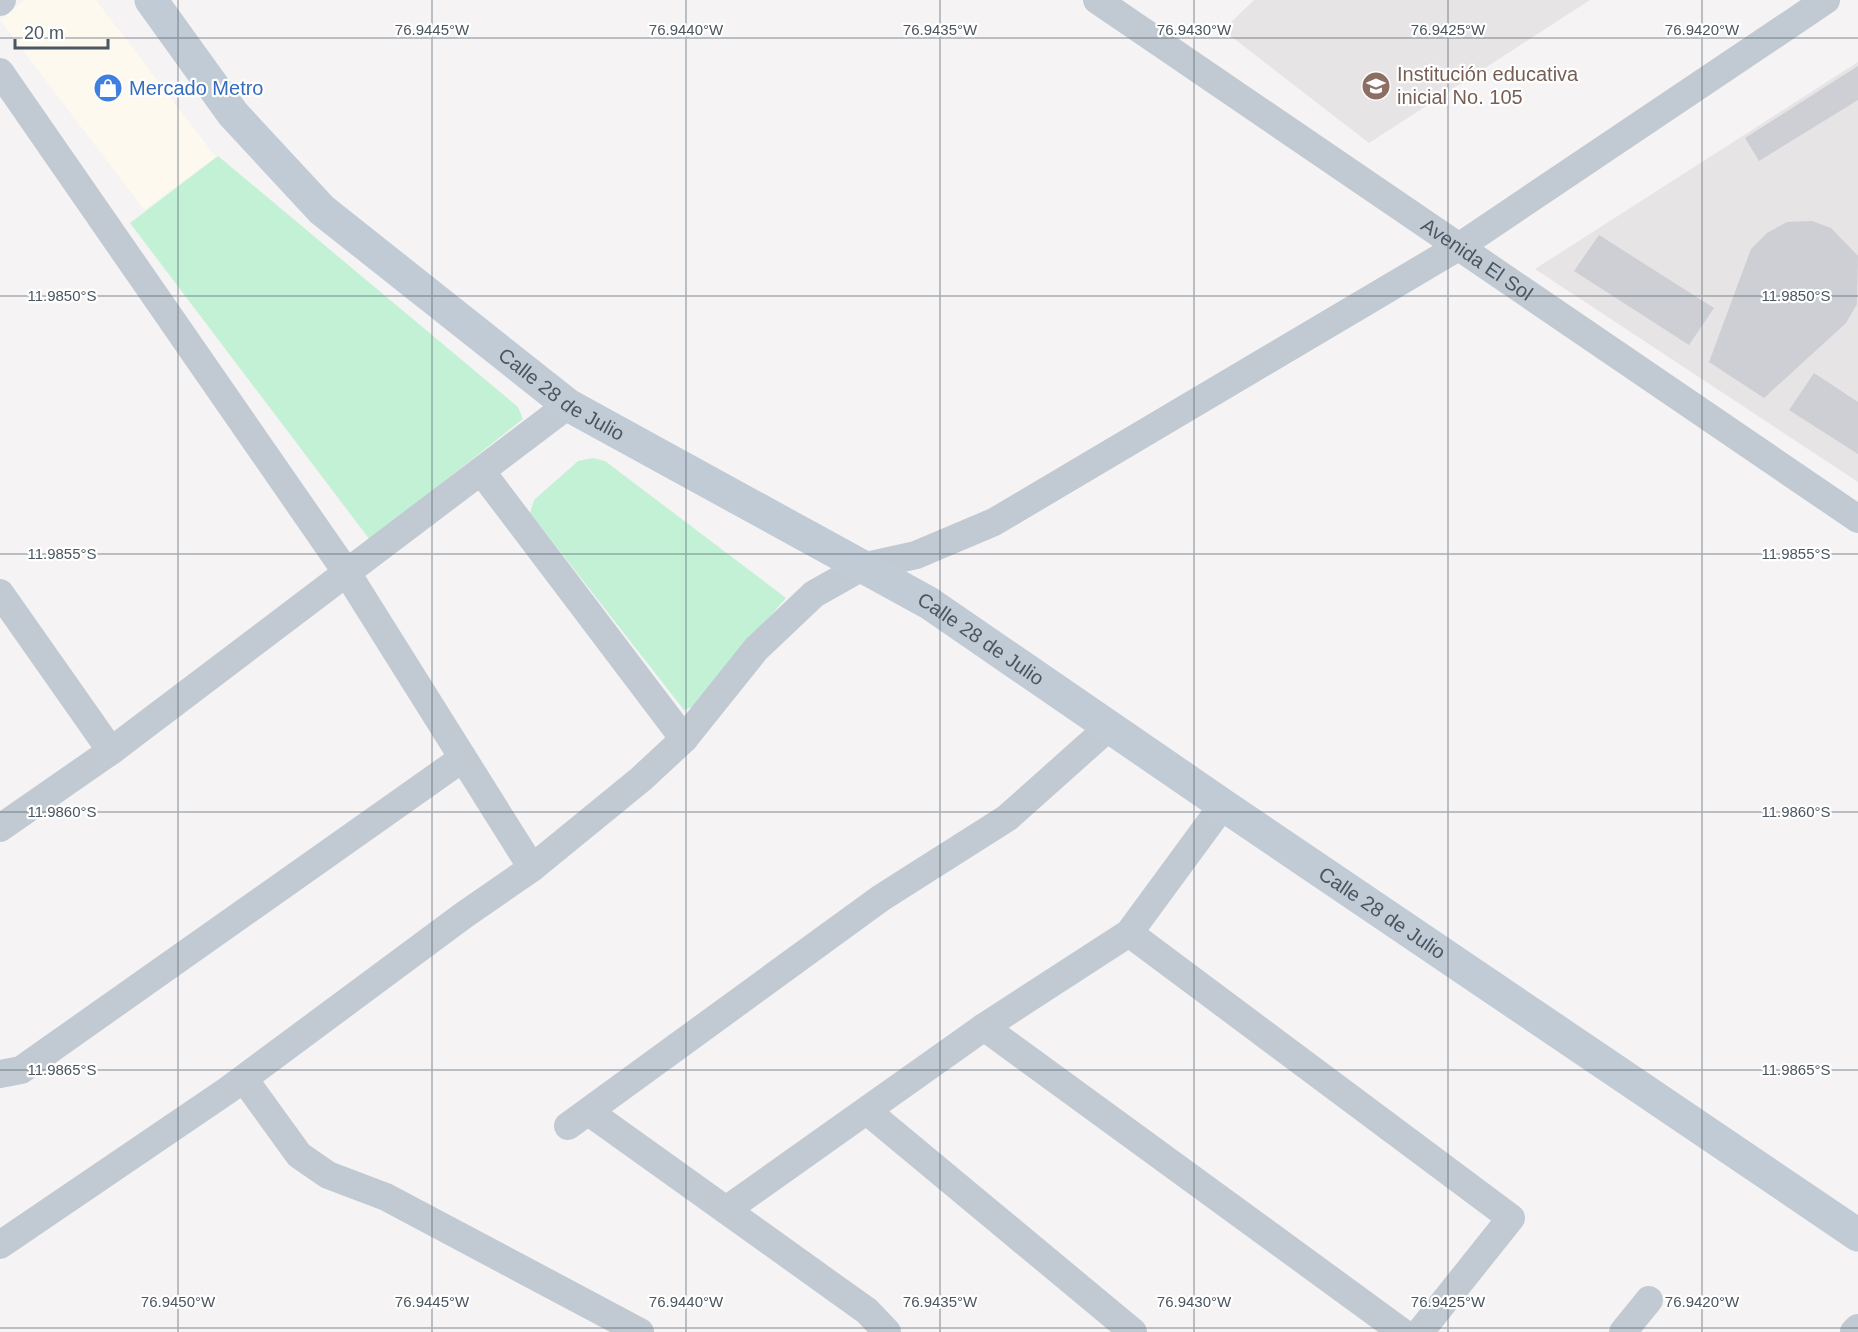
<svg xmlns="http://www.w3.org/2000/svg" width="1858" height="1332" viewBox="0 0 1858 1332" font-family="Helvetica,sans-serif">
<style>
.commercial{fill:#fdf9ef}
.education{fill:#e6e4e5}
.green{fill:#c3f1d5}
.building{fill:#cdcfd5}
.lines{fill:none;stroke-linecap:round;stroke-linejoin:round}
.street{stroke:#c1cad2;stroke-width:28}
.secondary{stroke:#c1cbd6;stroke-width:33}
.ticks{fill:none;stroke:#4a5661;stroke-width:1.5;stroke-opacity:0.45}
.labels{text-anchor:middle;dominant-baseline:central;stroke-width:4.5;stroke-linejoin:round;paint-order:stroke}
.education-label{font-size:20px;fill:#785e54;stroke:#fff;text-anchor:start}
.shop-label{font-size:20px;fill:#366cbe;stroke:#fff;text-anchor:start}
.street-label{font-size:20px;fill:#4a5661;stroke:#fff}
.ticks-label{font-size:15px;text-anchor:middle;fill:#4a5661;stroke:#fff;stroke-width:4.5;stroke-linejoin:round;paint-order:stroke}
</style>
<rect width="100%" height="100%" fill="#f5f3f3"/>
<!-- commercial -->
<path class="commercial" d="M24,0H96L216,157L144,210L0,20Z"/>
<!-- education -->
<path class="education" d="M1254,0H1590L1369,143L1223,30Z
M1858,62V482L1535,269Z"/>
<!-- green -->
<path class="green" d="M218,156L518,407L523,419L370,540L130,223Z
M593,458L605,461L786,598L692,707L684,710L530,513L534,500L578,461Z"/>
<!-- building -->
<path class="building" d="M1858,66V100L1759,161L1745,138Z
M1812,221L1831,228L1858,256L1857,304L1846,323L1764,398L1709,362L1751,249L1767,233L1787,222Z
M1599,235L1714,308L1689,345L1574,271Z
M1814,373L1858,402V454L1789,410Z"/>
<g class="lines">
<!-- street -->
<g class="street">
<path id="s1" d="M1097,0L1858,519"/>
<path d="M0,2L2,0"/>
<path d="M0,72L347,573L532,868"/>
<path d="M481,471L684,739"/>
<path d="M0,593L111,751"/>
<path d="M0,828L111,751L568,405"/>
<path d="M1129,933L1511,1218L1420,1332"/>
<path d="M984,1027L1402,1332"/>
<path d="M0,1074L21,1070L463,758"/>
<path d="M244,1079L299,1155L328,1175L386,1197L640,1332"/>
<path d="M867,1111L1133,1332"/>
<path d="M589,1112L867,1311L887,1332"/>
<path d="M568,1126L881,898L1007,818L1109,727"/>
<path d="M726,1210L984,1027L1129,933L1223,805"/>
<path d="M0,1245L228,1090L464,915L532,868L641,779L684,739L756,649L814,594L862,567L916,555L994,522L1460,246L1826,0"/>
<path d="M1623,1332L1649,1300"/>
<path d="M1854,1332L1858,1328"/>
</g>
<!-- secondary -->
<path class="secondary" id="s2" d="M151,0L233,114L322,210L568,405L929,603L1223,805L1858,1235"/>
</g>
<!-- ticks -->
<path class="ticks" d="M178,0V1332M432,0V1332M686,0V1332M940,0V1332M1194,0V1332M1448,0V1332M1702,0V1332M0,38H1858M0,296H1858M0,554H1858M0,812H1858M0,1070H1858M0,1328H1858"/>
<!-- icons -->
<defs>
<g id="school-disc" transform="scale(1.5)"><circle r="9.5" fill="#8d6e63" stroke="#fff"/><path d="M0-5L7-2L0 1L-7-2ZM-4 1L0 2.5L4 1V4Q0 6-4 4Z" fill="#fff"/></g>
<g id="shop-disc" transform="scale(1.5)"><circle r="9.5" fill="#3f7fe0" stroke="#fff"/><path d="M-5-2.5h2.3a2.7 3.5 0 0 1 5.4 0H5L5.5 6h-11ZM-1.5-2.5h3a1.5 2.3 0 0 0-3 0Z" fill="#fff"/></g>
</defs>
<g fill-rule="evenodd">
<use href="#school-disc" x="1376" y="86"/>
<use href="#shop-disc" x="108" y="88"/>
</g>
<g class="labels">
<!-- education labels -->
<g class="education-label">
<text x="1397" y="74">Institución educativa<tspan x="1397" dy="23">inicial No. 105</tspan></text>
</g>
<!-- shop labels -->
<g class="shop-label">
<text x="129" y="88">Mercado Metro</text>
</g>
<!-- street labels -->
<g class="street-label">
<text stroke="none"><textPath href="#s1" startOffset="460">Avenida El Sol</textPath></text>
<text stroke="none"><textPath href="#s2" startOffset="574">Calle 28 de Julio</textPath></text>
<text stroke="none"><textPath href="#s2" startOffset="1060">Calle 28 de Julio</textPath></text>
<text stroke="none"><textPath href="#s2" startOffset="1546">Calle 28 de Julio</textPath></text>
</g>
</g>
<g class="ticks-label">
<text x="432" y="35">76.9445°W</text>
<text x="686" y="35">76.9440°W</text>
<text x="940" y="35">76.9435°W</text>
<text x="1194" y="35">76.9430°W</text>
<text x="1448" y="35">76.9425°W</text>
<text x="1702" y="35">76.9420°W</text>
<text x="62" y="301">11.9850°S</text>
<text x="1796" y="301">11.9850°S</text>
<text x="62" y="559">11.9855°S</text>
<text x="1796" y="559">11.9855°S</text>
<text x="62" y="817">11.9860°S</text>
<text x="1796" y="817">11.9860°S</text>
<text x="62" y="1075">11.9865°S</text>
<text x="1796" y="1075">11.9865°S</text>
<text x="178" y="1307">76.9450°W</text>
<text x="432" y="1307">76.9445°W</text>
<text x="686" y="1307">76.9440°W</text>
<text x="940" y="1307">76.9435°W</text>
<text x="1194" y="1307">76.9430°W</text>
<text x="1448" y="1307">76.9425°W</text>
<text x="1702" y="1307">76.9420°W</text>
</g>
<!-- scale -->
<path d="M15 39v9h93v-9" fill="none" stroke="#4a5661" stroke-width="3"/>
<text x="24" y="39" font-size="18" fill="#4a5661" stroke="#ffffff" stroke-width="4.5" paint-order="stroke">20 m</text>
</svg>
